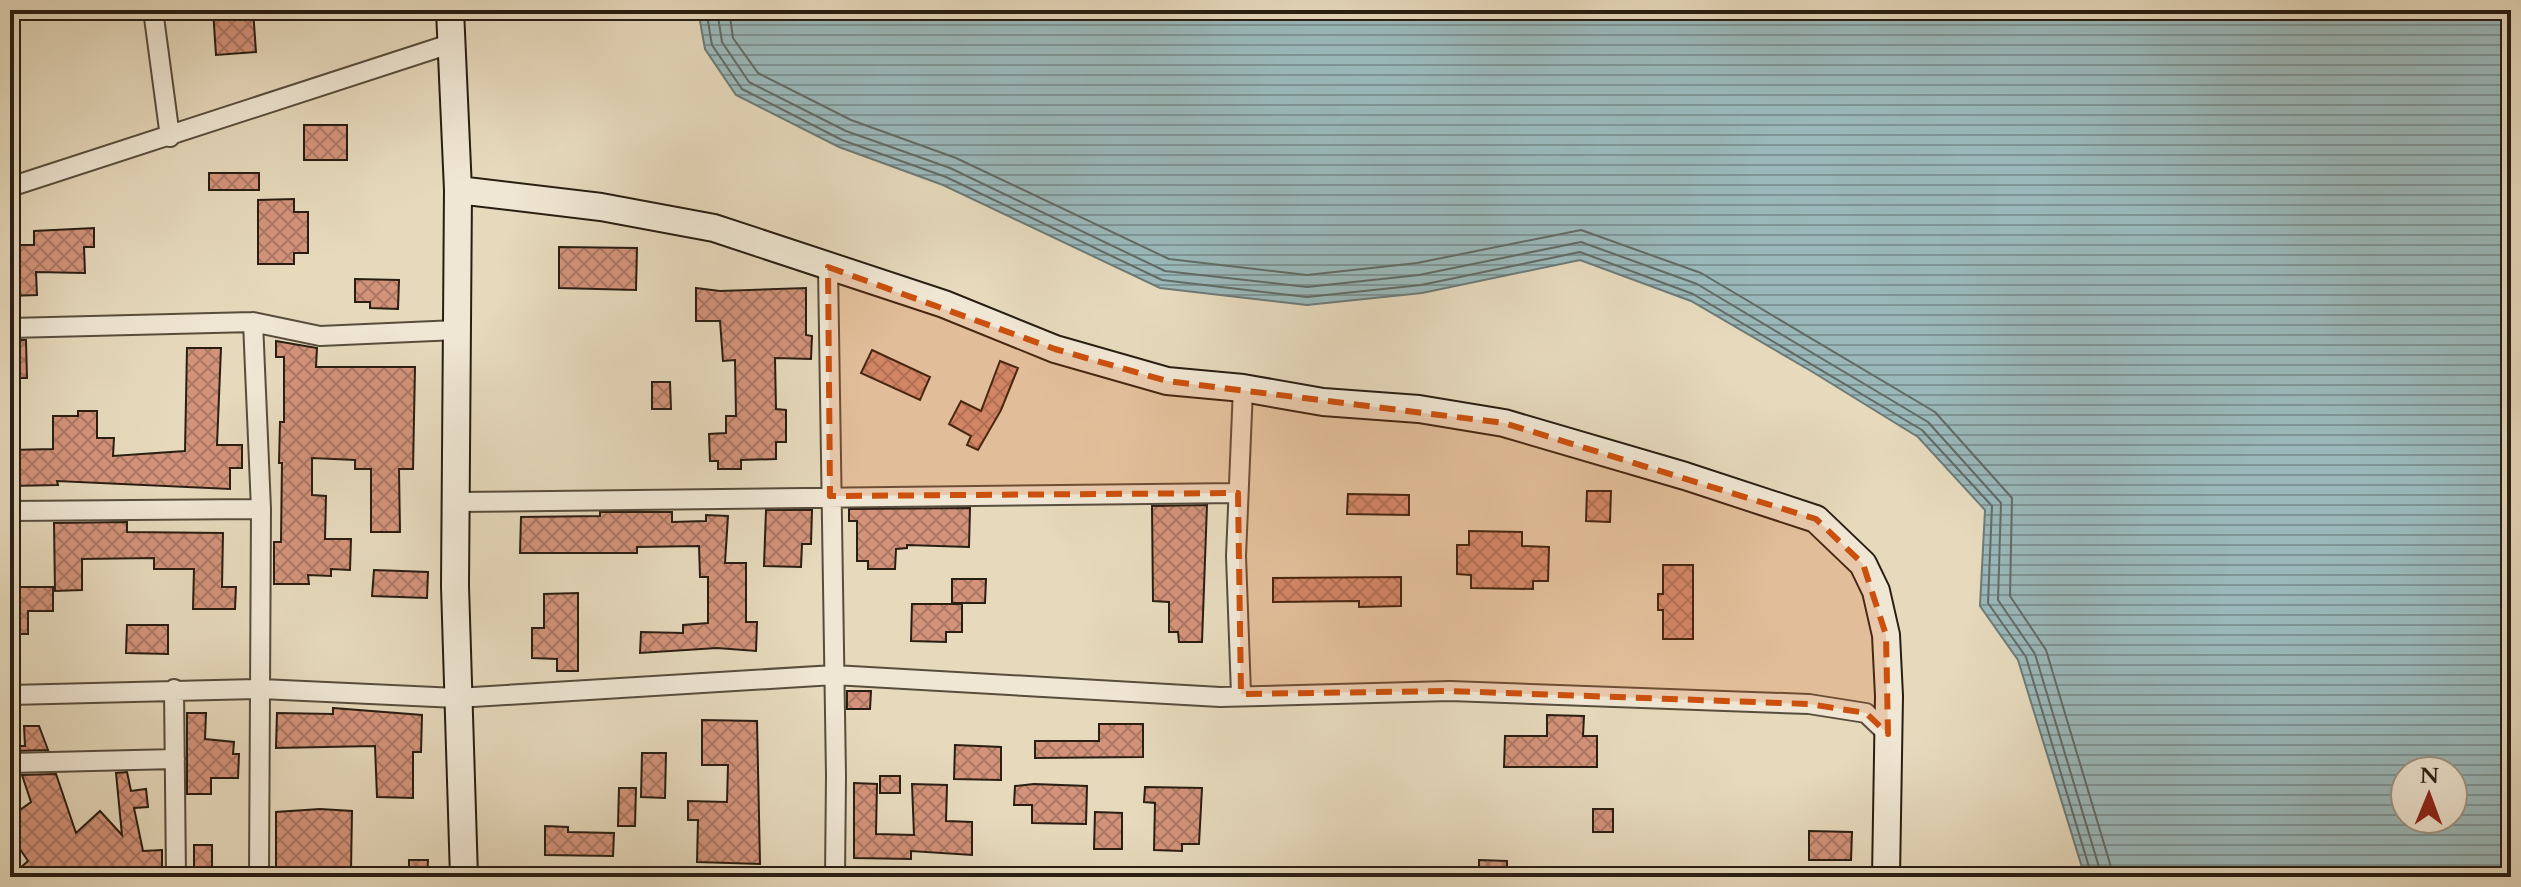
<svg xmlns="http://www.w3.org/2000/svg" width="2521" height="887" viewBox="0 0 2521 887" font-family="Cardo,serif">
<style>
.water{fill:url(#water-rules);stroke:#6d7a77;stroke-width:2;fill-rule:evenodd}
.lines{fill:none;stroke-linecap:round;stroke-linejoin:round}
.shore{stroke:#626b66;stroke-width:2}
.building{fill:url(#building-cross-hatch);stroke:#291e12;stroke-width:2}
.street-casing{stroke:#584d3c;stroke-width:22}
.secondary-casing{stroke:#291e12;stroke-width:30}
.street{stroke:#efe6d3;stroke-width:18}
.secondary{stroke:#efe6d3;stroke-width:26}
.marked{fill:#cb500d;fill-opacity:0.2;stroke:#cb500d;stroke-width:6;stroke-dasharray:16 10;stroke-linejoin:round}
</style>
<defs>
<pattern id="water-rules" width="6" height="5" patternUnits="userSpaceOnUse" patternTransform="scale(2)"><rect width="6" height="5" fill="#9ab8ba"/><path d="M0 2.5h6" fill="none" stroke="#7e9596"/></pattern>
<pattern id="building-cross-hatch" width="8" height="8" patternUnits="userSpaceOnUse" patternTransform="scale(2)"><rect width="8" height="8" fill="#d3937a"/><path d="M0 0l8 8M0 8l8-8" fill="none" stroke="#ab7763"/></pattern>
</defs>
<rect width="100%" height="100%" fill="#e6d9bc"/>
<filter id="stains"><feTurbulence type="fractalNoise" baseFrequency=".0025" numOctaves="4"/><feColorMatrix values="0 0 0 0 .2 0 0 0 0 .09 0 0 0 0 .02 0 0 0 .5 -.17"/></filter>
<radialGradient id="worn" r=".72"><stop offset=".6" stop-color="#630" stop-opacity="0"/><stop offset="1" stop-color="#630" stop-opacity=".3"/></radialGradient>
<!-- water -->
<path class="water" d="M698,10H2511V877H2085L2018,660L1980,606L1985,510L1918,437L1811,371L1691,301L1580,260L1422,293L1307,305L1160,288L943,185L839,147L736,95L705,49ZM2405,771H2453V819H2405Z"/>
<g class="lines">
<!-- shore -->
<path class="shore" d="M706,10L712,45L742,89L842,140L946,177L1162,280L1307,297L1421,285L1580,252L1693,294L1922,430L1992,506L1988,603L2026,657L2092,877
M717,10L722,42L749,82L846,131L950,168L1165,271L1307,287L1419,275L1581,242L1697,284L1928,422L2001,503L1998,600L2035,654L2102,877
M729,10L733,38L758,73L851,120L956,158L1169,259L1307,275L1417,263L1581,230L1701,273L1935,412L2012,498L2010,596L2046,650L2114,877"/>
</g>
<!-- building -->
<path class="building" d="M213,10H253L256,52L216,55Z
M304,125H347V160H304Z
M209,173H259V190H209Z
M294,199V212H308V253H294V264H258V200Z
M94,228V247H84L85,273L36,272L37,295L10,296V245H34V231Z
M559,247L637,248L636,290L559,288Z
M355,279L399,280L398,309L370,308V302H355Z
M696,288L720,291L806,288V335L812,336L811,359L775,358L776,409L786,410V442H776V459L741,460V469H718V461H710L709,434L726,433V416H736L735,360L723,361L720,321H696Z
M10,340H26L27,378H10Z
M276,341L317,348L316,367H415L413,469H399L400,532H371V469H355V460L312,458V495L326,496L325,539H351L350,570L331,569V576L308,575L309,584H274V542H281L282,463H279L280,422H284V357H276Z
M187,348H221L217,445H242V468H230V489L57,481L58,485L10,486V450L53,449V416H78V411H97V438H114L113,456L185,451Z
M872,350L930,377L920,400L861,373Z
M1000,361L1018,368L1001,410L978,450L967,445L971,436L949,424L961,401L981,411Z
M652,382H670L671,409H652Z
M1587,491H1611L1610,522L1586,521Z
M1348,494L1409,495V515L1347,514Z
M1207,505L1202,642H1179L1178,632H1169V602L1153,601L1152,506Z
M970,508L969,547L907,545V548L896,549L895,569H868V561H857V521H849V509Z
M766,510H812L811,544H802L801,567L764,566Z
M600,512H672V522L706,521V515L728,516L725,563H746V622H757L756,651L717,648L640,653L641,632L683,633V625L708,623V577H700L699,546L637,547V553H520L521,517L600,516Z
M127,522V532L223,533L222,587H236L235,609H193L194,569H154V558L82,559V590L55,591L54,523Z
M1469,531L1522,532V546L1549,547L1548,581H1533V589L1471,588V575L1457,574V545H1469Z
M1663,565H1693V639H1663V610H1658V594H1663Z
M374,570L428,572L427,598L372,596Z
M1401,577V606L1359,607V601L1273,602V578Z
M952,579H986L985,603H952Z
M10,587H53V611H28V634H10Z
M578,593V671H557V659L532,658V628H544V594Z
M912,604H962V632H946V642L911,641Z
M127,625H168V654L126,653Z
M847,691H871L870,709H847Z
M333,708L422,715L421,752H413V798L377,797L375,746L276,748L277,713L333,714Z
M187,713H206L205,739L234,742L233,754H239L238,778H211V794H187Z
M1547,715L1584,716L1583,736H1597V767H1504L1505,736H1547Z
M702,720L757,721L760,864L697,862L698,820H688V801L727,802L728,765H702Z
M1099,724H1143V757L1035,758V741H1099Z
M24,726H39L48,750L14,751L12,746H25Z
M955,745L1001,747V780L954,779Z
M642,753H666L665,798L641,797Z
M127,772L131,791L146,789L148,807L134,808L143,851L162,850V877H10L28,861L10,834V817L31,802L22,775L56,774L76,833L100,811L122,835L116,773Z
M880,776H900V793H880Z
M854,783L877,784L876,834L914,835L912,784L947,785L946,821L972,822V855L911,851V859L854,858Z
M1034,784L1087,786L1086,824L1032,823V805H1014L1015,786Z
M1145,787L1202,788L1199,844H1182V851L1154,850L1155,803L1144,802Z
M619,788H636L635,826H618Z
M320,809L352,811L351,871H333V877H276V812Z
M1593,809H1613V832H1593Z
M1095,812L1122,813V849H1094Z
M545,826L568,827V832L614,833L613,856L545,855Z
M1809,831L1852,832L1851,860H1809Z
M194,845H212V872H194Z
M409,860H428L427,877H409Z
M1479,860L1507,861V877H1479Z"/>
<g class="lines">
<!-- street casing -->
<g class="street-casing">
<path id="street" d="M153,10L170,137
M10,187L453,43
M828,267L836,776L835,877
M10,328L253,322
M456,502L1238,493
M10,511L261,509
M174,689L176,877
M1241,694L1236,556L1243,388
M10,695L261,689L457,698L834,675L1220,697L1450,691L1809,704L1866,713L1888,734
M10,763L175,759
M259,877L261,509L253,322L320,336L457,330"/>
</g>
<!-- secondary casing -->
<g class="secondary-casing">
<path id="secondary" d="M450,10L458,190L455,586L464,877
M458,190L601,207L714,228L944,304L1055,349L1167,381L1243,388L1323,402L1419,409L1504,423L1685,476L1816,519L1863,564L1876,591L1886,635L1889,696L1886,877"/>
</g>
<!-- street -->
<use href="#street" class="street"/>
<!-- secondary -->
<use href="#secondary" class="secondary"/>
</g>
<!-- marked area -->
<path class="marked" d="M828,267L1055,349L1167,381L1504,423L1816,519L1863,564L1886,635L1888,734L1866,713L1809,704L1450,691L1241,694L1238,493L830,496Z"/>
<!-- margin -->
<rect width="2521" height="887" fill="none" stroke="#e6d9bc" stroke-width="40"/>
<rect x="12" y="12" width="2497" height="863" fill="none" stroke="#291e12" stroke-width="4"/>
<rect x="20" y="20" width="2481" height="847" fill="none" stroke="#291e12" stroke-width="2"/>
<!-- north arrow -->
<g transform="translate(2429 795) rotate(1)"><circle r="38" fill="#efe6d3" stroke="#a09686" stroke-width="2"/>
<path d="M0-6L14 30L0 20L-14 30Z" fill="#8f2418"/>
<text y="-12" font-size="22" font-weight="bold" text-anchor="middle" fill="#291e12">N</text>
</g>
<rect width="100%" height="100%" filter="url(#stains)"/>
<rect width="100%" height="100%" fill="url(#worn)"/>
</svg>
